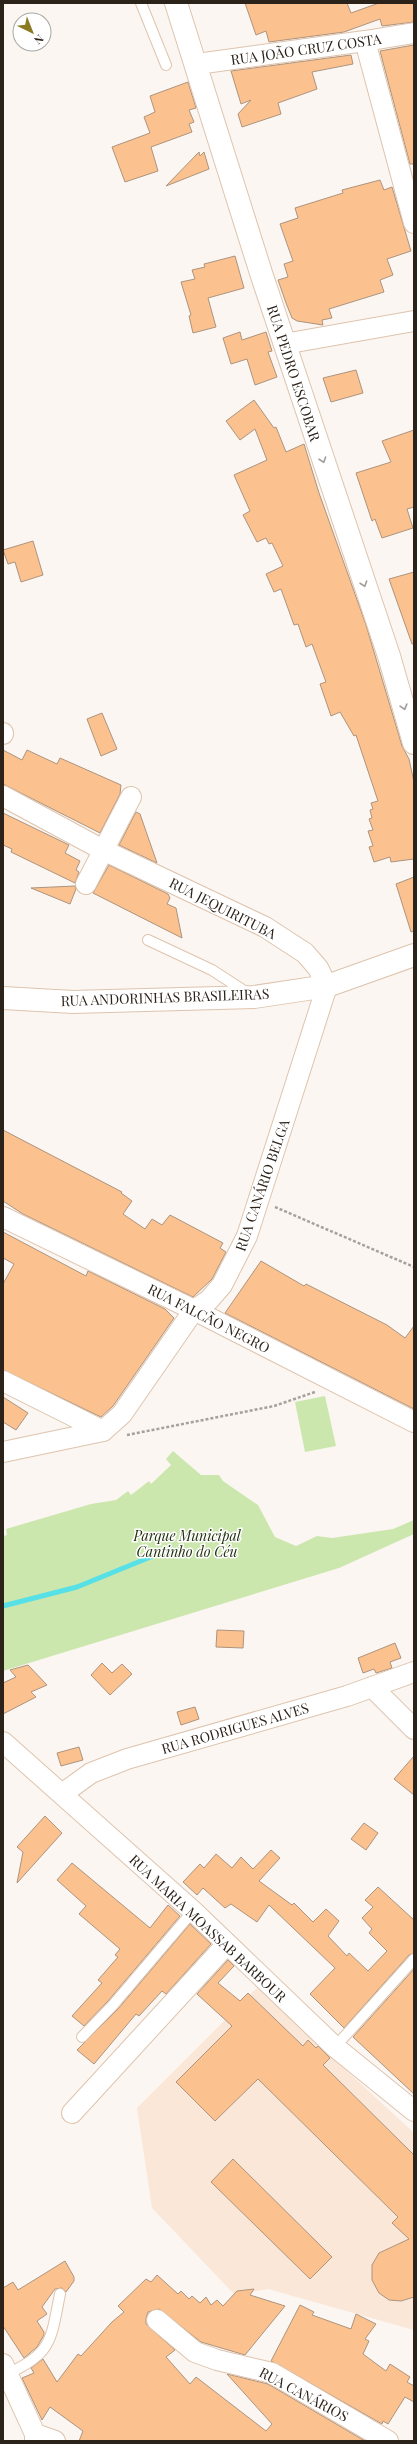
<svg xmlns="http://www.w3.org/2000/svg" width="417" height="2444" viewBox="0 0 417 2444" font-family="'Playfair Display',serif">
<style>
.built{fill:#fbe7d7}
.green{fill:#cce7ae}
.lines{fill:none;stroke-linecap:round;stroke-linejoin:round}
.stream{stroke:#58e0e7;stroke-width:5}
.building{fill:#fbc18e;stroke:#ad947f}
.service-casing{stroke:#dec4ae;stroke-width:12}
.minor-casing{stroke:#dec4ae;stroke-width:22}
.tertiary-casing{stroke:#dec4ae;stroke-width:24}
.secondary-casing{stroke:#dec4ae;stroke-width:24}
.path{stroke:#a8a19b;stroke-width:2.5;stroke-dasharray:3 2;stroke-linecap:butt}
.service{stroke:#fff;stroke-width:10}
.minor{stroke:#fff;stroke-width:20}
.tertiary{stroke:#fff;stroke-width:22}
.secondary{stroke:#fff;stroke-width:22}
.oneway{stroke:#a09c98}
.labels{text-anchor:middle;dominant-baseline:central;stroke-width:3;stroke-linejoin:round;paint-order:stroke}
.street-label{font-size:14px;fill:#2b2219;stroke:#fff}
.park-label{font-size:14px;font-style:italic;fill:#23310f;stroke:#fff}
</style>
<rect width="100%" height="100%" fill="#fbf6f1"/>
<!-- built -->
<path class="built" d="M257,1988L414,2133V2330L268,2289L235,2295L152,2208L137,2108Z"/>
<!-- green -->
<path class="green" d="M325,1396L336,1446L305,1452L295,1402Z
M173,1451L201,1475H219L223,1481L258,1505L275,1537L296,1546L317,1536L332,1538L393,1529L414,1520V1534L339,1568L3,1671V1536L7,1535L6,1529L91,1504L116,1500L128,1491L131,1495L149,1481L151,1484L171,1465L166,1459Z"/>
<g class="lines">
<!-- stream -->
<path class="stream" d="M3,1606L77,1587L170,1549"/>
</g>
<!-- building -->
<path class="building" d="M245,3H347L351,13L379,3H414V22L382,26L380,19L344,32L269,42L266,31L256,35Z
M414,45V164H410L380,51Z
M351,55L353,64L312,72L317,89L278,103L281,114L242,127L238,114L251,100L241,104L231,71Z
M188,82L196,108L189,110L194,122L189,124L192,132L151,147L158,171L125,182L112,147L150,133L144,117L155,112L150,96Z
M199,152L200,156L204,152L209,169L166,186Z
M380,180L384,190L392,187L411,251L387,259L393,275L380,280L384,292L329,309L332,318L322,320L323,325L297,321L292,318L286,303L278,280L288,277L284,264L293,261L280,224L298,218L295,208L343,193L342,190Z
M235,256L244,288L208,298L216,327L193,333L189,316L191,315L181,282L195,279L192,270L205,267L204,264Z
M240,332L242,340L266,332L272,351L268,352L277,377L255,385L247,359L231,364L223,338Z
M356,370L363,393L331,402L323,378Z
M254,400L274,428L276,427L286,452L304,444L319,493L366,625L402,746L409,759L414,782V859L391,862L390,857L374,862L369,847L373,846L368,831L373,830L369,819L372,818L370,810L373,809L371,803L378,801L356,735L354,736L340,712L331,716L320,684L326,682L312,644L306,647L298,624L294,625L281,589L274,592L266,574L283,566L272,543L269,544L266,538L257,542L243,515L250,511L234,475L267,460L255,429L240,440L226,421Z
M414,430V507L407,509L413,528L382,538L375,519L372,521L356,473L391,462L382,441Z
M33,541L43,575L21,582L15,562L8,564L3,550Z
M414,572V644H412L389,579Z
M102,713L117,749L101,756L87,719Z
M3,750L22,760L27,750L57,764L60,758L121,785L120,794L100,833L3,784Z
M136,812L140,814L157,863L119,845Z
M3,813L69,845L65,853L80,861L76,870L79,872L75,883L11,852L12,849L3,845Z
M109,865L168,894L170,898L167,904L176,908L182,938L93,893Z
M414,877V931L411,932L396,884Z
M75,886L76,889L70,904L31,888Z
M3,1130L122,1192L121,1193L132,1201L123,1214L145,1229L152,1219L162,1225L170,1215L223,1243L220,1248L226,1252L212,1279L193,1297L23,1214L3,1201Z
M3,1232L86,1276L88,1271L165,1309L174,1318L113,1406L101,1417L3,1370V1284L14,1264L3,1258Z
M261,1261L304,1286L306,1284L387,1325L405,1338L414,1326V1409L225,1313Z
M3,1397L28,1413L16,1430L3,1422Z
M217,1630L244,1631L243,1648L216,1647Z
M395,1643L401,1658L390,1662L392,1668L376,1673L374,1669L363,1673L358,1658Z
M102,1663L112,1673L122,1664L132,1674L110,1695L91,1675Z
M28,1665L47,1685L31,1692L36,1697L3,1714V1683L16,1677L10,1670Z
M195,1707L199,1719L181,1725L177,1712Z
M79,1747L83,1760L61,1766L57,1753Z
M414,1756V1795L394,1779Z
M45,1816L62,1833L17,1883L23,1852L17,1847Z
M364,1823L378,1833L366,1850L351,1839Z
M271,1850L280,1858L259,1881L292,1905L294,1903L313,1922L326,1909L339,1921L328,1936L347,1956L349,1953L368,1971L387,1951L369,1933L372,1929L362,1918L373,1907L365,1900L378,1887L414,1920V1953L409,1955L344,2028L310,1994L335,1968L269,1905L257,1922L231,1904L225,1908L203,1888L197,1895L183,1882L200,1864L204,1868L216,1854L232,1868L241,1857L253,1869Z
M72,1863L150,1928L168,1905L180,1916L108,2001L84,2026L72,2016L102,1983L98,1980L118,1957L115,1955L120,1949L79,1914L86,1906L57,1880Z
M190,1924L211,1944L166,1994L162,1991L139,2016L136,2014L94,2064L77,2050L118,2009Z
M228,1960L234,1966L218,1983L240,2001L248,1993L303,2046L308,2040L316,2048L318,2046L330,2058L323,2065L414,2155V2297L401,2301L389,2300L379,2293L372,2280V2265L379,2253L409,2239L392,2223L398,2217L258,2079L215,2121L176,2082L232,2026L197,1994Z
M414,1969V2094L353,2037Z
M233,2159L332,2257L310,2279L211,2182Z
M65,2261L74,2277V2281L66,2292L62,2288L55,2289L42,2307L47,2314L37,2321L44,2332V2335L37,2347L24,2358L3,2326V2288L13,2282L18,2290Z
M157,2275L178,2294L181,2291L189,2299L192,2296L200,2303L206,2297L211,2305L217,2300L223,2306L237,2291L254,2289L250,2295L285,2306L245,2355L201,2342L159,2309L148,2312L146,2318V2324L175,2350L166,2357L190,2384L196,2377L266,2431L272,2424L227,2374L268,2384L365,2441H79L83,2431L50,2407L42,2420L22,2378L34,2373L31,2368L43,2359L57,2382L78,2354L81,2356L112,2322L124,2312L118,2306L146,2279L151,2282Z
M300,2305L314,2312L312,2315L351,2329L356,2314L376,2324L365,2339L369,2341L363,2354L386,2371L390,2364L410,2377L407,2382L414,2386V2402L405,2397L388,2424L383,2421L382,2424L271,2361Z"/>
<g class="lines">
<!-- service casing -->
<g class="service-casing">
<path id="service" d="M141,3L166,65
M148,940L212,970L249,994
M82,2037L113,2005L193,1911
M335,2047L414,1959
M9,2373C53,2353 51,2338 60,2294"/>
</g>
<!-- minor casing -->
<g class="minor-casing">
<path id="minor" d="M365,41L414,223
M197,64L365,41L414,33
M284,344L414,321
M3,734V733
M3,796L103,850L265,927L305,953L318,968L327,986L247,1236L222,1285L209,1300L194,1310L122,1414L103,1431L3,1452
M86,884L131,797
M3,1217L194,1310L414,1422
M3,1381L103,1431
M372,1687L414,1729
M3,1742L193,1911L335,2047L414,2111
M62,1794L91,1773L127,1759L347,1696L414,1672
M72,2113L227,1944
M157,2320L195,2352L217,2360L272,2373L388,2441
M3,2364L35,2434V2441
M35,2434L55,2441"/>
</g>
<!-- tertiary casing -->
<g class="tertiary-casing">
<path id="tertiary" d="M3,998L73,1002L254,997L327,986L414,955"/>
</g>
<!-- secondary casing -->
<g class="secondary-casing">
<path id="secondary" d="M176,3L261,273L389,656L414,743"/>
</g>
<!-- path -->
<path class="path" d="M275,1207L414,1267
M127,1435L274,1406L315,1392"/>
<!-- service -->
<use href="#service" class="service"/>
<!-- minor -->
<use href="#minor" class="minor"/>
<!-- tertiary -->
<use href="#tertiary" class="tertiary"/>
<!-- secondary -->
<use href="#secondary" class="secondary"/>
</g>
<!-- one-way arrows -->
<defs><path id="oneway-chevron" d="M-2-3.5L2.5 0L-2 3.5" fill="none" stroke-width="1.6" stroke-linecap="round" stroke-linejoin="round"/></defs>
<g class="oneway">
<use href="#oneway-chevron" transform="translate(323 460) rotate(71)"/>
<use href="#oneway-chevron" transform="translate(364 584) rotate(71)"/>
<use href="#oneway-chevron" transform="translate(404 707) rotate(74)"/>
</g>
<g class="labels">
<!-- street labels -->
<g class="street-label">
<text transform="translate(306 49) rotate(-8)">RUA JOÃO CRUZ COSTA</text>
<text transform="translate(294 373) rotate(72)">RUA PEDRO ESCOBAR</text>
<text transform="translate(223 908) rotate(27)">RUA JEQUIRITUBA</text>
<text transform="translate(165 997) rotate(-2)">RUA ANDORINHAS BRASILEIRAS</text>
<text transform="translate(262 1185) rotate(-71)">RUA CANÁRIO BELGA</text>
<text transform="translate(209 1318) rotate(27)">RUA FALCÃO NEGRO</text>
<text transform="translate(235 1728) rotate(-16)">RUA RODRIGUES ALVES</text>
<text transform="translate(208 1928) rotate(43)">RUA MARIA MOASSAB BARBOUR</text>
<text transform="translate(304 2394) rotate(28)">RUA CANÁRIOS</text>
</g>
<!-- park labels -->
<g class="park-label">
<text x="187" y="1535">Parque Municipal<tspan x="187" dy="16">Cantinho do Céu</tspan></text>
</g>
</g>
<!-- border -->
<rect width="417" height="2444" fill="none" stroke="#2b2219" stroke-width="8"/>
<!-- north arrow -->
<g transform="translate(32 32) rotate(137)"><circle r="19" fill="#ffffff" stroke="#aaa7a3"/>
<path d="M0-3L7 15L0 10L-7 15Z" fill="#8a7a20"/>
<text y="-6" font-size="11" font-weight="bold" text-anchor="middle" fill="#2b2219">N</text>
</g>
</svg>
